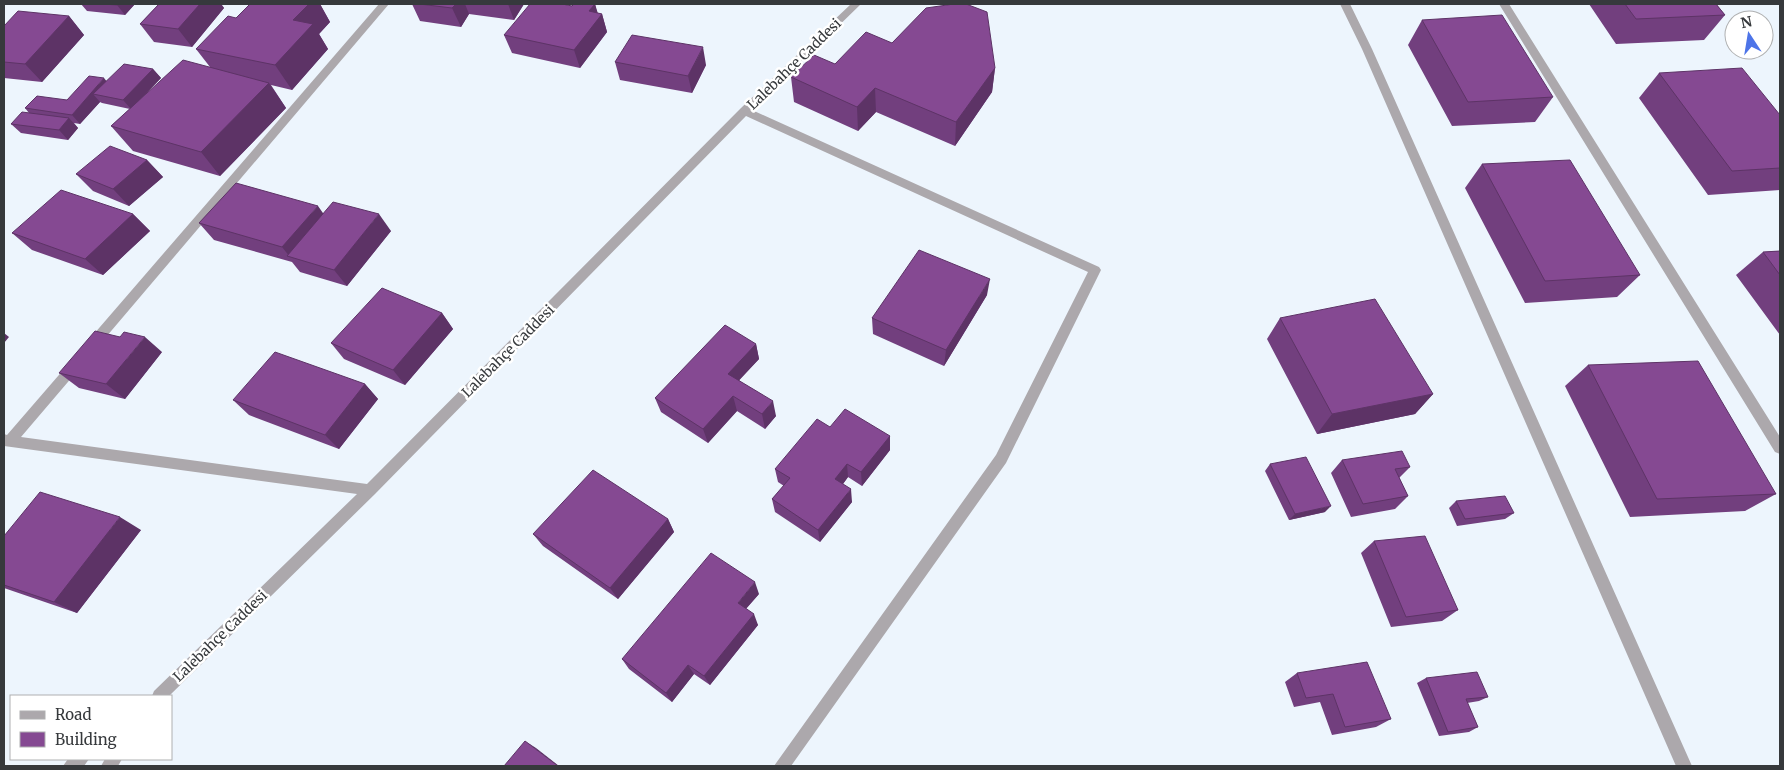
<svg xmlns="http://www.w3.org/2000/svg" width="1784" height="770" viewBox="0 0 1784 770" font-family="Merriweather,serif">
<style>
.lines{fill:none;stroke-linecap:round;stroke-linejoin:round}
.minor{fill:#aca8ac;fill-rule:evenodd}
.wall{fill:#723f7e}
.shaded-wall{fill:#5d3366}
.building{fill:#854992;stroke:#5d3366}
.labels{text-anchor:middle;dominant-baseline:central;stroke-width:5;stroke-linejoin:round;paint-order:stroke}
.street-label{font-size:14px;fill:#36393c;stroke:#fff}
</style>
<rect width="100%" height="100%" fill="#edf5fd"/>
<g class="lines">
<!-- minor -->
<path class="minor" d="M379,4H389L95,350H87L85,346L87,342Z
M851,4H861L752,110L1099,267L1101,270L1006,463L791,766H774L996,455L1088,272L746,116L375,494L169,696H152L154,691L357,494L4,446V434L7,435L71,361L75,360L79,361L81,365L79,369L21,437L367,484L741,108Z
M1340,4H1350L1372,49L1692,766H1676L1362,49Z
M1499,4H1509L1780,437V454L1775,452Z
M68,759H89L84,766H63Z
M105,759H122L118,766H101Z"/>
</g>
<!-- wall -->
<path class="wall" d="M81,4H135L125,15L87,11Z
M159,4H221L224,8L192,47L154,42L140,24Z
M250,4H320L330,22L319,34L328,49L292,90L271,85L286,108L220,176L133,151L111,126L130,109L102,103L100,102L80,124L74,123L78,128L68,140L21,133L11,124L29,113L25,108L67,100L106,81L153,69L161,78L139,101L210,67L196,49L236,18Z
M412,4H524L514,20L469,14L461,27L420,21Z
M595,4L597,13L602,14L607,32L580,68L512,53L504,35L570,6Z
M1589,4H1716L1725,15L1704,40L1616,44Z
M69,16L84,35L42,82L4,78V26Z
M1422,20L1553,97L1535,122L1452,126L1408,45Z
M892,43L995,68L992,92L955,146L876,112L858,131L794,102L791,77L835,64Z
M615,62L706,65L692,93L620,80Z
M1659,73L1780,115V190L1708,195L1639,98Z
M147,160L163,177L129,206L93,191L76,174Z
M1482,164L1640,275L1617,297L1525,303L1465,188Z
M323,213L391,231L347,286L300,272L292,262L214,240L199,223Z
M133,214L150,231L103,275L32,250L12,233Z
M1780,251V335L1736,275L1763,252Z
M987,295L944,366L873,334L872,318Z
M442,313L453,329L405,385L344,359L331,343Z
M1280,318L1433,394L1415,414L1317,434L1267,339Z
M756,344L759,359L739,380L776,416L765,429L737,411L708,443L661,412L655,398Z
M162,352L125,399L79,388L59,373Z
M1588,365L1776,494L1745,511L1630,517L1565,386Z
M365,384L378,399L339,449L249,415L233,400Z
M830,427L890,436V450L862,486L848,477L843,484L852,502L820,542L775,512L772,499L784,486L778,482L775,469Z
M1342,460L1410,467L1399,478L1408,496L1395,509L1351,517L1331,473Z
M1270,464L1325,512L1289,520L1265,471Z
M1456,501L1514,513L1505,519L1457,526L1449,508Z
M668,519L674,532L618,599L543,546L533,534Z
M141,530L77,613L4,588V536Z
M1374,541L1458,610L1442,621L1391,627L1361,553Z
M759,594L746,609L758,625L710,685L694,674L672,702L629,669L622,659Z
M1297,673L1391,719L1376,727L1332,735L1320,702L1294,707L1285,682Z
M1426,678L1488,697L1479,701L1467,703L1478,727L1469,732L1439,736L1417,683Z"/>
<!-- shaded-wall -->
<path class="shaded-wall" d="M119,4H135L125,15L117,5Z
M200,4H221L224,8L192,47L178,29Z
M309,4H320L330,22L319,34L328,49L292,90L275,65L293,20Z
M456,4H465L469,14L461,27L452,8Z
M508,4H524L514,20Z
M595,4L599,17L602,14L607,32L580,68L574,50L589,11Z
M69,16L84,35L42,82L25,64Z
M703,47L706,65L692,93L688,76Z
M995,68L992,92L955,146L956,122Z
M153,69L161,78L131,109L123,100Z
M104,78L112,88L93,94L100,102L80,124L72,115Z
M269,83L286,108L220,176L201,152Z
M875,88L876,112L858,131L857,107Z
M69,118L78,128L68,140L59,130Z
M147,160L163,177L129,206L113,189Z
M318,206L330,223L290,257L282,247Z
M133,214L150,231L103,275L85,259Z
M379,214L391,231L347,286L334,270Z
M990,279L987,295L944,366L946,350Z
M442,313L453,329L405,385L393,370Z
M4,333L9,337L4,343Z
M145,337L162,352L125,399L106,384Z
M756,344L759,359L732,388L728,374Z
M365,384L378,399L339,449L325,435Z
M1433,394L1415,414L1317,434L1332,414Z
M733,396L737,411L708,443L703,429Z
M773,401L776,416L765,429L762,414Z
M890,436V450L862,486L861,472Z
M847,464L848,477L837,492L835,479Z
M851,489L852,502L820,542L818,530Z
M1331,506L1325,512L1289,520L1295,514Z
M120,517L141,530L77,613L54,602Z
M668,519L674,532L618,599L610,588Z
M755,582L759,594L742,613L738,603Z
M754,614L758,625L710,685L704,676Z
M688,665L694,674L672,702L666,693Z
M525,741L536,748L559,766H558Z"/>
<!-- building -->
<path class="building" d="M103,4H119L117,5Z
M159,4H200L178,29L140,24Z
M250,4H309L293,20L313,24L275,65L196,49L228,16L236,18Z
M419,4H456L452,8Z
M530,4H562L572,6L574,4H595L589,11L602,14L574,50L504,35Z
M954,4H966L987,12L995,68L956,122L875,88L857,107L791,77L814,55L835,64L866,32L892,43L926,8Z
M1625,4H1716L1725,15L1636,19Z
M18,11L69,16L25,64L4,62V26Z
M1502,15L1553,97L1468,102L1422,20Z
M632,35L703,47L688,76L615,62Z
M183,60L269,83L201,152L111,126Z
M124,64L153,69L123,100L93,94Z
M1742,68L1780,115V168L1732,171L1659,73Z
M89,76L104,78L72,115L25,108L37,96L67,100Z
M22,112L69,118L59,130L11,124Z
M110,146L147,160L113,189L76,174Z
M1570,160L1640,275L1545,281L1482,164Z
M236,183L318,206L282,247L199,223Z
M61,190L133,214L85,259L12,233Z
M333,202L379,214L334,270L287,256Z
M919,250L990,279L946,350L872,318Z
M1780,251V275L1763,252Z
M382,288L442,313L393,370L331,343Z
M1375,299L1433,394L1332,414L1280,318Z
M725,325L756,344L728,374L773,401L762,414L733,396L703,429L655,398Z
M95,331L120,337L124,332L145,337L106,384L59,373Z
M275,352L365,384L325,435L233,400Z
M1698,361L1776,494L1657,499L1588,365Z
M845,409L890,436L861,472L847,464L835,479L851,489L818,530L772,499L790,478L775,469L817,419L830,427Z
M1402,451L1410,467L1395,469L1408,496L1363,504L1342,460Z
M1306,457L1331,506L1295,514L1270,464Z
M593,470L668,519L610,588L533,534Z
M40,492L120,517L54,602L4,585V536Z
M1505,496L1514,513L1465,519L1456,501Z
M1425,536L1458,610L1406,617L1374,541Z
M711,553L755,582L738,603L754,614L704,676L688,665L666,693L622,659Z
M1367,662L1391,719L1345,727L1333,694L1306,698L1297,673Z
M1477,672L1488,697L1466,699L1478,727L1448,732L1426,678Z
M525,741L558,766H504Z"/>
<g class="labels">
<!-- street labels -->
<g class="street-label">
<text transform="translate(794 64) rotate(-44)">Lalebahçe Caddesi</text>
<text transform="translate(508 351) rotate(-45)">Lalebahçe Caddesi</text>
<text transform="translate(220 636) rotate(-44)">Lalebahçe Caddesi</text>
</g>
</g>
<!-- border -->
<rect width="1784" height="770" fill="none" stroke="#36393c" stroke-width="10"/>
<!-- legend -->
<rect x="10" y="695" width="162" height="65" fill="#ffffff" stroke="#afb0b1"/>
<rect x="20" y="711" width="25" height="8" fill="#aca8ac" stroke="#afb0b1"/>
<text x="55" y="720" font-size="15" fill="#36393c">Road</text>
<rect x="20" y="732" width="25" height="15" fill="#854992" stroke="#afb0b1"/>
<text x="55" y="745" font-size="15" fill="#36393c">Building</text>
<!-- north arrow -->
<g transform="translate(1749 35) rotate(348)"><circle r="24" fill="#ffffff" stroke="#afb0b1"/>
<path d="M0-4L9 19L0 12L-9 19Z" fill="#4d74e8"/>
<text y="-8" font-size="14" font-weight="bold" text-anchor="middle" fill="#36393c">N</text>
</g>
</svg>
